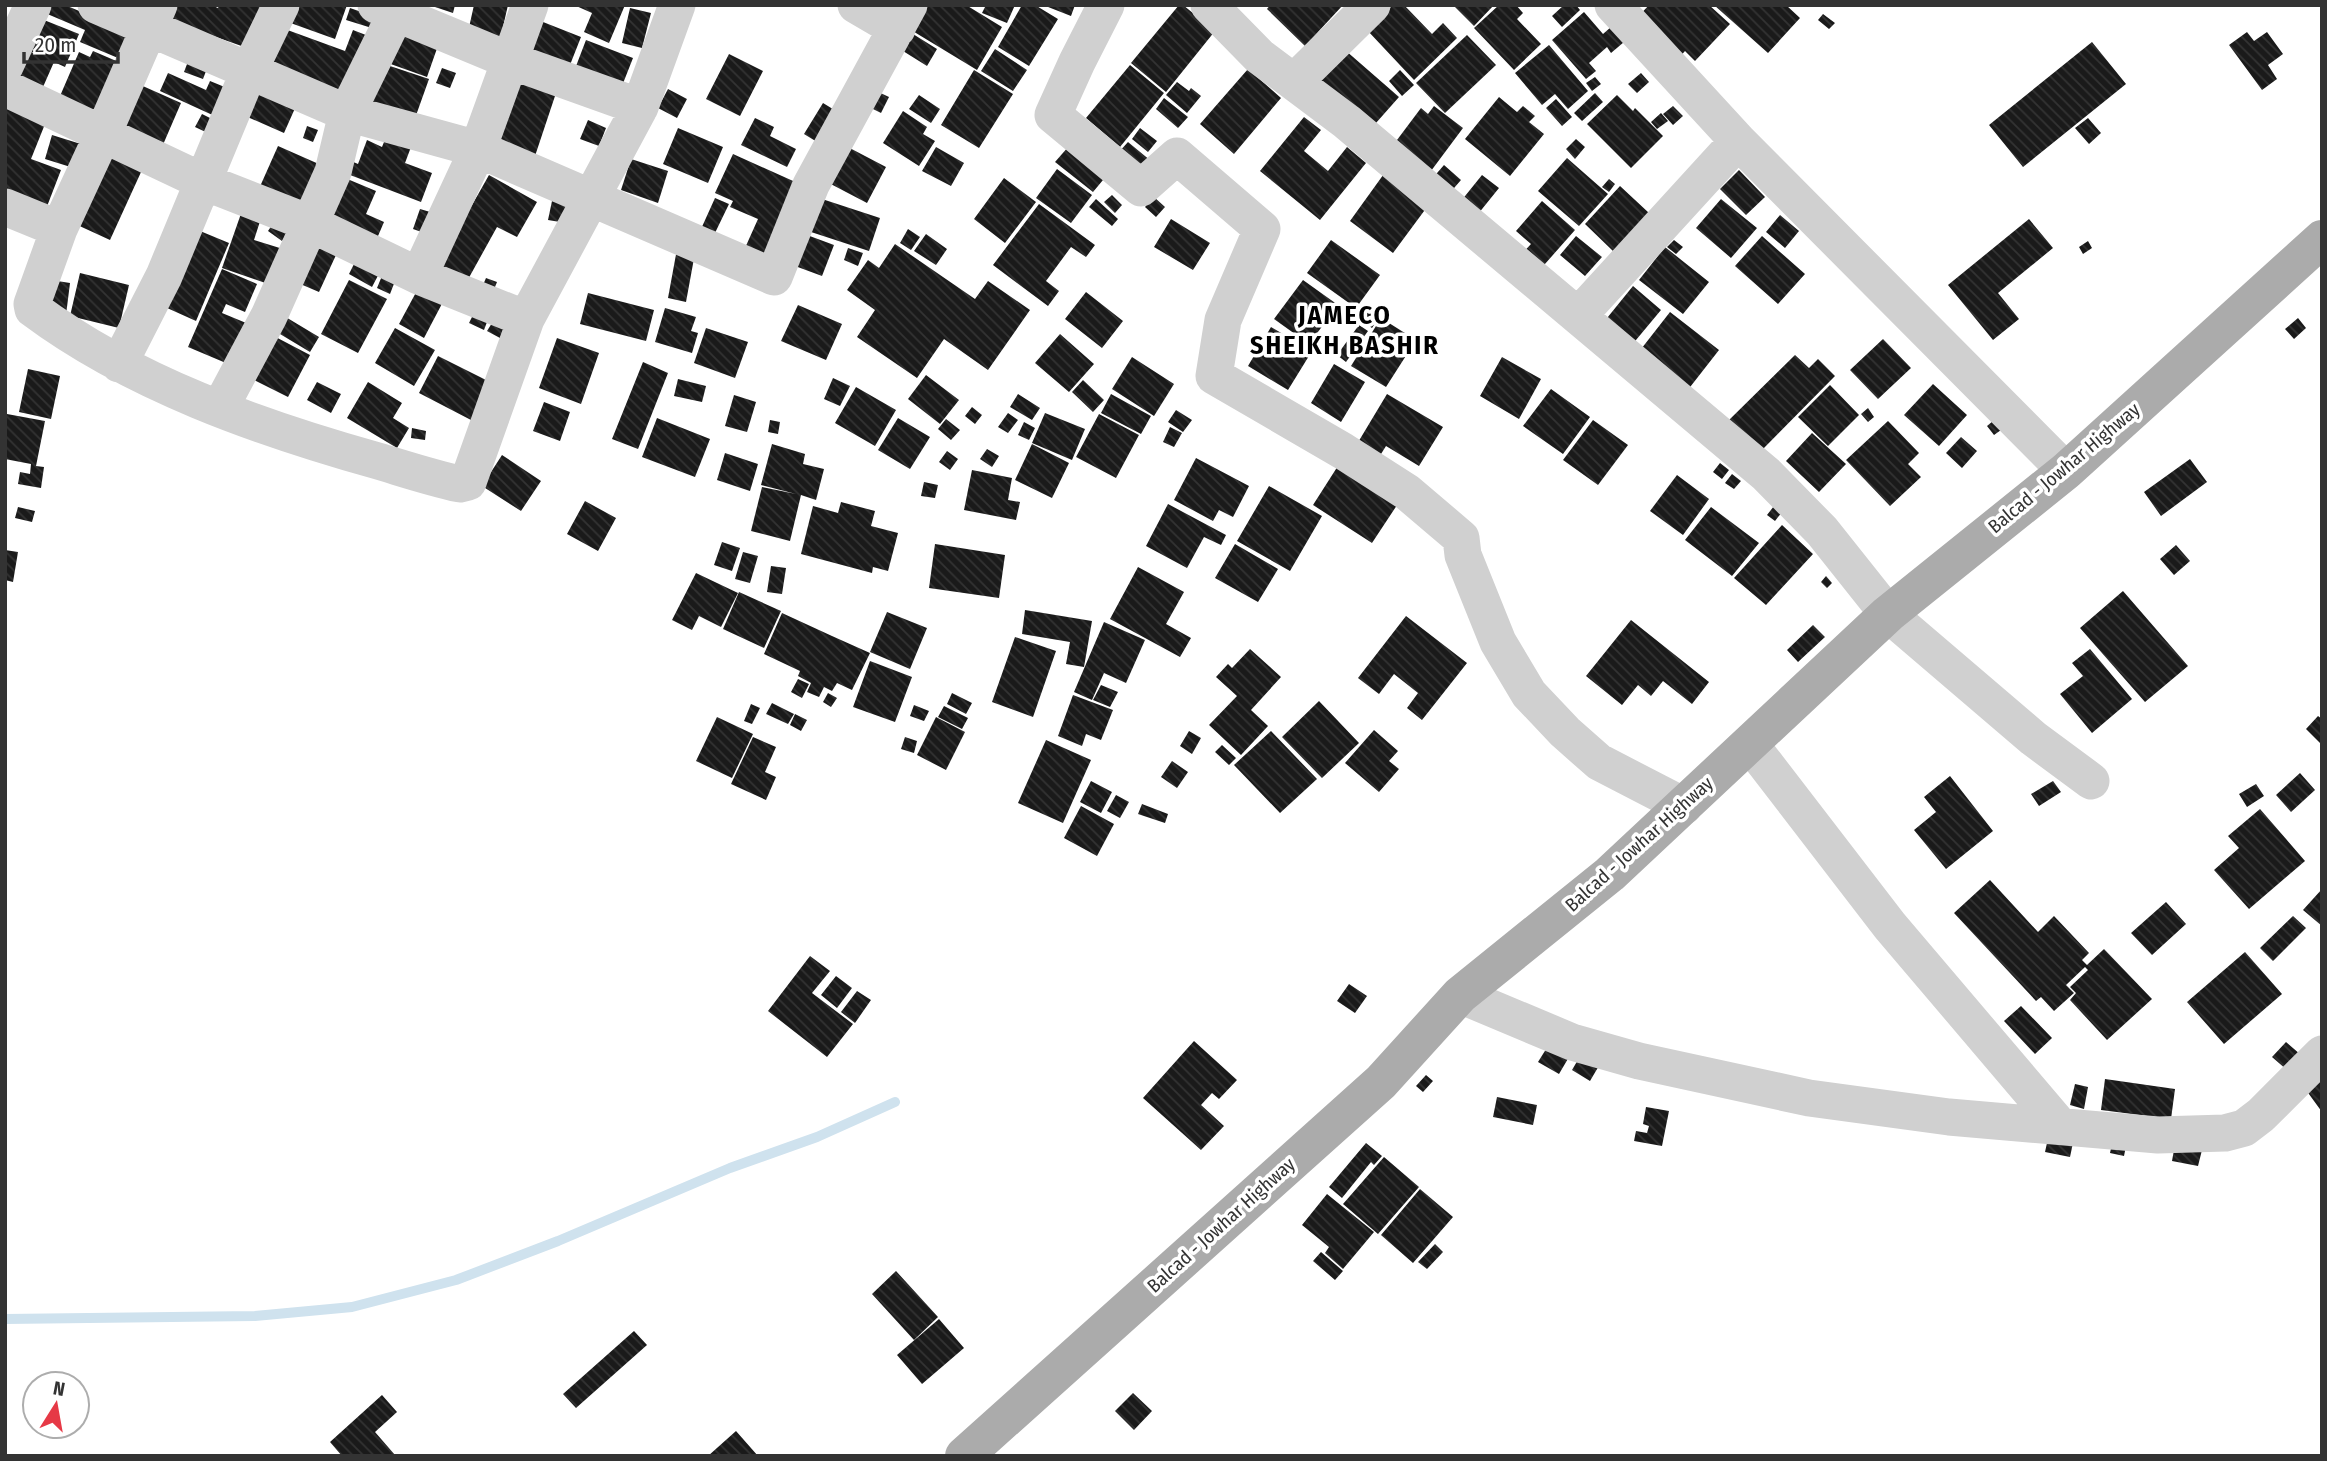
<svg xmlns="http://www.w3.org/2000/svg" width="2327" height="1461" viewBox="0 0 2327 1461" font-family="'Fira Sans Condensed',sans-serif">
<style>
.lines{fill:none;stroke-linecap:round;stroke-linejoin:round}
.stream{stroke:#cfe2ee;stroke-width:10}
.building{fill:url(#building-back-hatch)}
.minor{stroke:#d0d0d0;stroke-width:37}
.primary{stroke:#ababab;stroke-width:38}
.labels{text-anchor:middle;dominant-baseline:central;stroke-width:7;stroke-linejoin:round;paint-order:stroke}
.street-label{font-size:19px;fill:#333;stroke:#fff}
.district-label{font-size:26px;font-weight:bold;letter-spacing:2px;fill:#000;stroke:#fff}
</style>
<defs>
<pattern id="building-back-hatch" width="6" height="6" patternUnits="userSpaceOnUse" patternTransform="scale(1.75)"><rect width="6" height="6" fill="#1a1a1a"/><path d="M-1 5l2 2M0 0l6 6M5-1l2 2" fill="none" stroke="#333"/></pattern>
</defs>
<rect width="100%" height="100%" fill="#fff"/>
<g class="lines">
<!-- stream -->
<path class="stream" d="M5,1319L255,1316L352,1307L456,1280L558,1241L730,1168L817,1137L895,1102"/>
</g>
<!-- building -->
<path class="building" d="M48,5H65L131,33L118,58L80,42L85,30L45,13Z
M173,5H211L218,8L219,5H258L265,7L250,49L168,20Z
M291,5H347L335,39L285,21Z
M429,5H455L453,13Z
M474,5H508L500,40L468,32Z
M574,5H625L609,43L584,32L592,13Z
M919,5H966L1002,27L977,70L906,27Z
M986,5H1015L1007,23L982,13Z
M1022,5H1035L1058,19L1029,66L998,47Z
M1043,5H1075L1071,16Z
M1179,5H1183L1215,31L1166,92L1131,63Z
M1270,5H1343L1305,46L1267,9Z
M1393,5H1404L1432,34L1443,23L1457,38L1414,80L1367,30Z
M1453,5H1494L1474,26Z
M1499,5H1516L1523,13L1517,19L1541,44L1514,70L1474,28Z
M1564,5H1576L1580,10L1562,27L1552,16Z
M1649,5H1709L1730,24L1695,61L1685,51L1678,59L1635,20Z
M1714,5H1786L1800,18L1768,53Z
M350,8L379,18L375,29L346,20Z
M630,8L651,13L642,48L622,43Z
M1584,12L1603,34L1611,27L1624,42L1611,53L1607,47L1589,63L1596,71L1586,79L1552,40Z
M1823,14L1835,23L1829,29L1818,20Z
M39,18L79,34L65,67L54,62L43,87L15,75Z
M538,20L581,37L568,70L524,53Z
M399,22L441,37L427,77L385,62Z
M282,28L345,51L353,30L371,37L350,94L269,64Z
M905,29L937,49L927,66L895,46Z
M2247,32L2254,41L2267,32L2283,54L2268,65L2277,79L2262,90L2229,45Z
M1467,35L1496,65L1445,113L1416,83Z
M586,40L633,58L620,91L573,74Z
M2092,42L2126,84L2023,167L1989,125Z
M1549,45L1588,91L1568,109L1555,94L1542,105L1515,73Z
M995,49L1027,70L1013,91L981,71Z
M1345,50L1399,97L1368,132L1314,85Z
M93,51L121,63L94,127L57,103L79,52L90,57Z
M192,51L211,58L203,79L184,72Z
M729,54L763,71L740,116L706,99Z
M381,63L429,79L414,121L367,105Z
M1130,65L1164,93L1120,147L1086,118Z
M442,68L456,73L450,88L436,83Z
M1248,69L1281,98L1234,154L1200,124Z
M974,70L1013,94L979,148L941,125Z
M1400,70L1414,85L1402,96L1389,81Z
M520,71L559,84L532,165L493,153Z
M168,73L206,90L210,81L232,90L219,118L160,91Z
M1641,73L1649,82L1637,93L1628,84Z
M1595,77L1601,84L1592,91L1586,83Z
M259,79L300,97L284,133L243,115Z
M1177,82L1189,91L1191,88L1201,96L1187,113L1166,95Z
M136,83L181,103L162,147L117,127Z
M668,89L687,99L677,118L658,108Z
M872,89L889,97L881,113L865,105Z
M1595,93L1603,102L1582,121L1574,113Z
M919,95L940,109L931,123L909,109Z
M1617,95L1633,111L1635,108L1663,136L1631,168L1587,124Z
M5,97L49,114L31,159L61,170L46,209L5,193Z
M1499,97L1517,112L1523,106L1535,116L1529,122L1544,134L1510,176L1465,139Z
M1164,98L1188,117L1178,128L1156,109Z
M1556,99L1572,117L1562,126L1546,108Z
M823,103L841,114L822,145L804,134Z
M1434,106L1463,128L1428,175L1391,148L1421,108L1428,114Z
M1673,106L1683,116L1673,125L1663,114Z
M903,111L927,127L923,134L935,141L919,166L883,143Z
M1661,113L1668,121L1657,129L1651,122Z
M202,114L218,122L212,135L195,127Z
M1304,117L1321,130L1304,151L1328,171L1347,147L1366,163L1320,220L1260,171Z
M755,118L774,127L770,136L796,149L787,167L741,145Z
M2088,118L2101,133L2089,144L2075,128Z
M588,120L606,128L599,146L580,139Z
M307,126L318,130L313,142L303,138Z
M678,128L723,147L708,183L663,164Z
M1140,128L1157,141L1148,152L1132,139Z
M52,135L84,145L77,169L45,159Z
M386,137L411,147L405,163L432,173L421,202L337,170L342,157L358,164L367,140L382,147Z
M1076,138L1113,168L1093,192L1055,162Z
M1576,139L1585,147L1575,159L1566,149Z
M110,142L147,159L110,240L73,223Z
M1128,142L1151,161L1142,173L1118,153Z
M844,145L886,167L867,203L825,181Z
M278,146L321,165L300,210L258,191Z
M936,147L964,163L951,186L922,171Z
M733,154L802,185L768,258L745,248L758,219L730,207L733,201L715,193Z
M1567,158L1608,194L1579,226L1538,191Z
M631,159L668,171L658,203L621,190Z
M1444,165L1461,180L1448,195L1431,180Z
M1057,169L1092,195L1071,223L1036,198Z
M1739,170L1765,197L1746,215L1720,189Z
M1386,171L1430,203L1393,253L1350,221Z
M333,173L376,191L366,214L384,222L375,243L314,216Z
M489,175L537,202L517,237L497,227L466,283L437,267Z
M1482,175L1499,188L1474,219L1457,206Z
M1004,178L1036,202L1005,243L974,219Z
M1609,179L1615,184L1609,192L1602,187Z
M1620,186L1649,213L1613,251L1585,224Z
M1112,195L1122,205L1115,213L1104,202Z
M1154,197L1165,207L1156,217L1145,207Z
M715,198L729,204L714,235L701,229Z
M822,199L880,218L869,251L811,232Z
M1096,199L1118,219L1112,226L1089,207Z
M1721,199L1757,228L1731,258L1696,228Z
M552,201L569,204L566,223L548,220Z
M1542,201L1575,230L1537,273L1519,257L1531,244L1516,231Z
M1039,204L1095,245L1086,257L1071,247L1046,281L1059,291L1048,306L993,265Z
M244,205L263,212L254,240L283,249L271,285L222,268Z
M420,209L437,214L430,235L413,229Z
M1780,215L1799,231L1785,248L1766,232Z
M276,219L290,229L282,241L268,231Z
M1171,219L1210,243L1193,270L1154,247Z
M2029,219L2053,248L1998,293L2019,319L1993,340L1948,285Z
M188,226L229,243L196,321L156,303Z
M908,229L920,237L911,250L900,243Z
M926,234L947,249L936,265L914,251Z
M807,235L834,245L822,276L795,266Z
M1576,236L1602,257L1585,276L1560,255Z
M1762,236L1805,274L1778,304L1735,266Z
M1331,240L1380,275L1356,308L1307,273Z
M1674,240L1683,247L1676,254L1667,247Z
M2088,241L2092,248L2083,254L2079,247Z
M308,242L336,255L319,292L291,280Z
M895,244L975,299L988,281L1030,310L988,370L944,339L917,378L857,337L875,310L847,290L868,260L879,268Z
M1665,247L1709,282L1683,314L1639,280Z
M848,248L863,253L858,266L844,260Z
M677,249L695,253L686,302L668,298Z
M358,256L382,268L372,287L349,274Z
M222,269L257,284L245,312L226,304L222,313L251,325L233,366L188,347Z
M384,271L397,276L390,294L377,288Z
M80,273L129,285L119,328L70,316Z
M486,278L497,282L491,297L480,292Z
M51,280L70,283L66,315L45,312Z
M349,280L387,299L358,353L321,334Z
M1303,280L1338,305L1309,344L1274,319Z
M420,285L445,298L424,338L399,324Z
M1633,286L1661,310L1631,346L1603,323Z
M1086,292L1123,321L1102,348L1065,319Z
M588,293L654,310L646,341L580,324Z
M798,305L842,324L826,360L781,341Z
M665,308L696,317L691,331L698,333L692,353L655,342Z
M1369,309L1380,316L1372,328L1362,321Z
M1670,312L1719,350L1687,391L1638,353Z
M279,313L319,337L310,352L270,328Z
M473,315L487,322L484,330L469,323Z
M1381,318L1416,340L1386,387L1351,366Z
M2298,318L2306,328L2294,339L2285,329Z
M492,323L504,329L500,338L487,331Z
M1359,325L1368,331L1346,362L1337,355Z
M1271,327L1312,351L1288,390L1248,366Z
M395,328L435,350L414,386L375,363Z
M706,328L748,342L735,378L694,363Z
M268,333L310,355L288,397L246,376Z
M1060,334L1094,364L1069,392L1035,363Z
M557,338L599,353L581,404L539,388Z
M1883,339L1911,368L1878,399L1850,370Z
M1795,355L1809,368L1818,359L1835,376L1760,452L1728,421Z
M438,356L490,382L471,420L419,393Z
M1132,357L1174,384L1154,416L1112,389Z
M1502,357L1541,379L1519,419L1480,396Z
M643,362L668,373L638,449L612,439Z
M1334,364L1365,382L1341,422L1311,403Z
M28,369L60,376L51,419L19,412Z
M926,375L959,400L940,424L908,399Z
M833,378L850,386L840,406L824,399Z
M678,379L706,386L702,402L674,396Z
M1083,380L1104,400L1093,412L1072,392Z
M317,382L341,394L331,413L307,400Z
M368,382L402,403L393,418L409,428L397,448L347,418Z
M1933,384L1967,415L1939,446L1904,415Z
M1830,385L1859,415L1828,446L1798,417Z
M856,387L896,410L875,446L835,423Z
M1551,389L1590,417L1563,454L1523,426Z
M1018,394L1040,408L1032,420L1010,407Z
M1111,394L1151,416L1141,434L1101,413Z
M1387,394L1443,427L1419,466L1386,446L1376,462L1354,449Z
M734,395L756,402L747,432L725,426Z
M544,402L570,412L560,441L533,431Z
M972,407L982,415L975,424L965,416Z
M1868,408L1874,417L1868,422L1861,414Z
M1176,410L1192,420L1183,432L1168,422Z
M1008,413L1018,420L1008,433L998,427Z
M1045,413L1085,429L1072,460L1032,443Z
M7,414L45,421L36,466L44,467L41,488L18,484L20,472L30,474L31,464L5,459Z
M1099,414L1139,435L1116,478L1076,457Z
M657,418L710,439L695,477L642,457Z
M898,418L930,437L910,469L878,450Z
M946,419L960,430L951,440L938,429Z
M770,420L780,422L778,434L768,432Z
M1593,420L1628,445L1598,485L1563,460Z
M1888,421L1919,453L1908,464L1921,477L1890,506L1846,460Z
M1993,421L2001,430L1994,435L1987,426Z
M1024,422L1035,428L1029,440L1018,435Z
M1170,427L1182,433L1174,447L1163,442Z
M412,428L426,431L425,440L411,438Z
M1812,433L1846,464L1819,492L1786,461Z
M1961,437L1977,451L1962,468L1946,453Z
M772,444L805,454L803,464L824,469L816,500L801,495L790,541L751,531L762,487L796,494L761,485Z
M1032,444L1069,463L1052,498L1015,480Z
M987,449L999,456L992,467L980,459Z
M947,451L958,459L950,470L939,462Z
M725,453L758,464L750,491L717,480Z
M502,455L541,481L521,511L482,486Z
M1196,458L1249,486L1233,517L1219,510L1213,521L1174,500Z
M1343,458L1403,496L1372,543L1313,505Z
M2190,459L2207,482L2161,516L2144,492Z
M1720,463L1729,470L1722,479L1713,472Z
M972,470L1012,478L1008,500L1020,502L1016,520L964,510Z
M1732,474L1741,481L1734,489L1725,483Z
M1677,475L1709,499L1683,535L1650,511Z
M924,482L938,485L935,498L921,496Z
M1269,486L1322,516L1290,571L1237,541Z
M585,501L616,518L598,551L567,534Z
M841,502L875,511L871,526L898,533L888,571L873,567L872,573L801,554L813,506L838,513Z
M1168,504L1226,535L1221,545L1204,537L1187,568L1146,546Z
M1774,506L1782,512L1775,521L1767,515Z
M18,507L35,511L32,522L15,518Z
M1711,507L1759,543L1732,576L1685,540Z
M1782,525L1813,554L1766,605L1734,578Z
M722,542L740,548L732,571L714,565Z
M935,544L1005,555L999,598L929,588Z
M1235,544L1278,569L1258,602L1215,578Z
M2176,545L2190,561L2174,575L2160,559Z
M5,550L18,552L13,582L5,580Z
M743,552L758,556L750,583L735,579Z
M771,566L786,568L782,594L767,592Z
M1138,567L1184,592L1166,624L1191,638L1180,657L1110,619Z
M696,573L738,593L721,627L699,616L692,630L672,620Z
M1826,576L1832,583L1827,588L1821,582Z
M2123,591L2188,666L2145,702L2080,628Z
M739,592L781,611L764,648L723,629Z
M1025,610L1092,621L1084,667L1066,664L1070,642L1022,634Z
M887,612L927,628L910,669L870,652Z
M782,613L832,636L823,657L832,636L870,653L852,690L837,683L832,691L824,687L819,697L807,692L811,683L798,676L800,671L764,654Z
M1406,616L1467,663L1422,720L1407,708L1418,693L1394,674L1379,694L1358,678Z
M1631,620L1709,682L1692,704L1663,681L1651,696L1638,685L1622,705L1586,676Z
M1104,622L1145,640L1126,683L1104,673L1092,700L1074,692Z
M1813,625L1825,637L1798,662L1787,650Z
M1015,637L1056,651L1033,717L992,702Z
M1250,649L1281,677L1251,710L1268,726L1241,755L1209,725L1237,696L1216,677L1228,664L1232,668Z
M2090,649L2132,699L2092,733L2060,694L2083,676L2072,663Z
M870,661L912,677L895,722L853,707Z
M798,679L809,684L802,698L791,692Z
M1101,685L1118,692L1110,707L1093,700Z
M828,693L837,698L831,707L823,702Z
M952,693L972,703L966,714L947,704Z
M1073,695L1113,710L1101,740L1086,734L1082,746L1058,736Z
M1319,701L1359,743L1322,778L1282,737Z
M772,703L794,714L788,724L766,714Z
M751,704L760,708L752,724L744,721Z
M914,705L929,711L924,721L910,716Z
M944,706L968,718L962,729L938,717Z
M795,714L807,720L801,731L790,725Z
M2318,716L2322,719V745L2306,729Z
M717,717L753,734L732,778L696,761Z
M936,717L965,732L946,770L917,755Z
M1374,730L1398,751L1389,761L1399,769L1379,792L1345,763Z
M1189,731L1201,738L1192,754L1180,746Z
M1271,731L1317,779L1280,813L1234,765Z
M753,737L776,747L765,772L776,777L766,800L731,784Z
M905,737L917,741L914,753L901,749Z
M1046,740L1091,760L1063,823L1018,803Z
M1222,745L1236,758L1229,765L1215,752Z
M1172,761L1188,772L1177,788L1161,777Z
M2300,773L2315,790L2291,812L2276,795Z
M1950,776L1993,831L1946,869L1914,830L1936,812L1924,797Z
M1091,781L1112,792L1101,813L1080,802Z
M2053,781L2061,792L2039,806L2031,794Z
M2256,784L2264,796L2247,807L2239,794Z
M1116,795L1129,802L1120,818L1107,811Z
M1142,804L1168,814L1165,823L1138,814Z
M1081,806L1114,824L1097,856L1064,838Z
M2260,809L2305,861L2249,909L2214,870L2239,848L2228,836Z
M1990,880L2038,932L2054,916L2089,953L2082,960L2087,965L2104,949L2152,999L2107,1040L2070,1000L2076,993L2070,987L2088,970L2085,967L2066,985L2074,993L2054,1011L2041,997L2036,1001L1954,913Z
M2322,889V926L2303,910Z
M2166,902L2186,924L2152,955L2131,933Z
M2293,916L2306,928L2273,961L2260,948Z
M2245,952L2282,994L2224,1044L2187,1002Z
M810,956L830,971L812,993L853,1024L827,1057L768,1011Z
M836,976L852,988L837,1008L821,995Z
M1349,984L1367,996L1355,1013L1337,1001Z
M857,991L871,1000L855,1023L841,1012Z
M2021,1006L2052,1038L2035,1054L2004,1021Z
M1194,1041L1237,1080L1219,1099L1212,1093L1201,1105L1224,1126L1201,1150L1143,1098Z
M2286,1042L2301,1055L2287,1070L2272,1057Z
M1548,1046L1569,1057L1559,1074L1538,1062Z
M1582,1053L1600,1064L1590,1081L1572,1070Z
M1426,1075L1433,1081L1423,1092L1416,1086Z
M2322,1078V1112L2306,1090Z
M2105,1079L2175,1089L2171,1119L2101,1110Z
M2075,1084L2088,1087L2084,1109L2070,1105Z
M1497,1097L1537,1105L1533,1125L1493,1117Z
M1646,1107L1669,1111L1662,1146L1634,1141L1636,1131L1647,1133L1649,1126L1643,1124Z
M2049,1134L2074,1138L2070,1157L2045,1152Z
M2113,1139L2127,1141L2124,1156L2110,1153Z
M1366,1143L1382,1156L1374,1165L1371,1162L1342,1198L1329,1187Z
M2175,1144L2202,1150L2198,1166L2172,1161Z
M1384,1157L1419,1187L1378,1234L1343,1204Z
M1420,1189L1453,1217L1413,1263L1381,1235Z
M1327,1194L1374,1232L1343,1269L1325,1253L1329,1247L1302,1225Z
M1435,1244L1443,1252L1427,1269L1418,1262Z
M1321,1252L1343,1271L1335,1280L1313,1261Z
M896,1271L938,1317L914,1340L872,1294Z
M939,1319L964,1348L922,1384L897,1355Z
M634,1331L647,1345L576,1408L563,1394Z
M1133,1393L1152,1411L1134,1430L1115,1411Z
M382,1395L397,1412L375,1432L395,1455L342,1456L330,1442Z
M736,1431L758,1456H708Z"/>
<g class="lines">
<!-- minor -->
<path class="minor" d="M96,5L347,113L478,149L774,277L811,185L909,5
M159,5L103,134L59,229L32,304L33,309C132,383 260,428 378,461C405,469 432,478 460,484L468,482L526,319L640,107L677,5
M376,5L511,61L640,107
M856,5L897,29
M1106,5L1077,62L1053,115L1141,188L1177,156L1262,229L1223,320L1214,376L1343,451L1407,492L1461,538L1463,555L1498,642L1529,694L1565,732L1599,762L1684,806
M1209,5L1259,56L1347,122L1766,474L1822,531L1888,614L2033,738L2091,781
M1613,5L1738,141L2066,471
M5,66L33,5
M1294,82L1372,5
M5,88L202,181L309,223L419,276L526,319
M5,207L59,229
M419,276L478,149L530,5
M1579,315L1738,141
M119,364L164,276L249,71L281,5
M220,408L269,316L333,172L347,113L400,5
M1750,744L1890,926L2060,1126
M1460,995L1572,1042L1639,1061L1809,1098L1949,1117L2158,1135L2225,1133L2244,1128L2261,1115L2322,1054"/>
<!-- primary -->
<path class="primary" d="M964,1456L1381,1082L1460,995L1610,874L1888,614L2066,471L2322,239"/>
</g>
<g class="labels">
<!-- street labels -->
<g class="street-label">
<text transform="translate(2064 468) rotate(-40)">Balcad - Jowhar Highway</text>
<text transform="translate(1639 844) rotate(-42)">Balcad - Jowhar Highway</text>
<text transform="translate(1221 1225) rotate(-42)">Balcad - Jowhar Highway</text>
</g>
<!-- district labels -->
<g class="district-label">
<text x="1345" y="315">JAMECO<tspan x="1345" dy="30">SHEIKH BASHIR</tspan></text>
</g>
</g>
<!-- border -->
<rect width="2327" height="1461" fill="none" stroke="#333333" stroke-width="14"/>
<!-- north arrow -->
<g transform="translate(56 1405) rotate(11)"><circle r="33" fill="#ffffff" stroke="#adadad" stroke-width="2"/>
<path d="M0-5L12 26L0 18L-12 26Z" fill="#e63946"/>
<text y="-10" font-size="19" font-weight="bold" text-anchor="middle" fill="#333333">N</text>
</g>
<!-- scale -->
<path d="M24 52v10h94v-10" fill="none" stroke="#333333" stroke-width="3.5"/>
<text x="35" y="52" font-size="21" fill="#333333" stroke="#ffffff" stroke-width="5" paint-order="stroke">20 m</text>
</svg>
